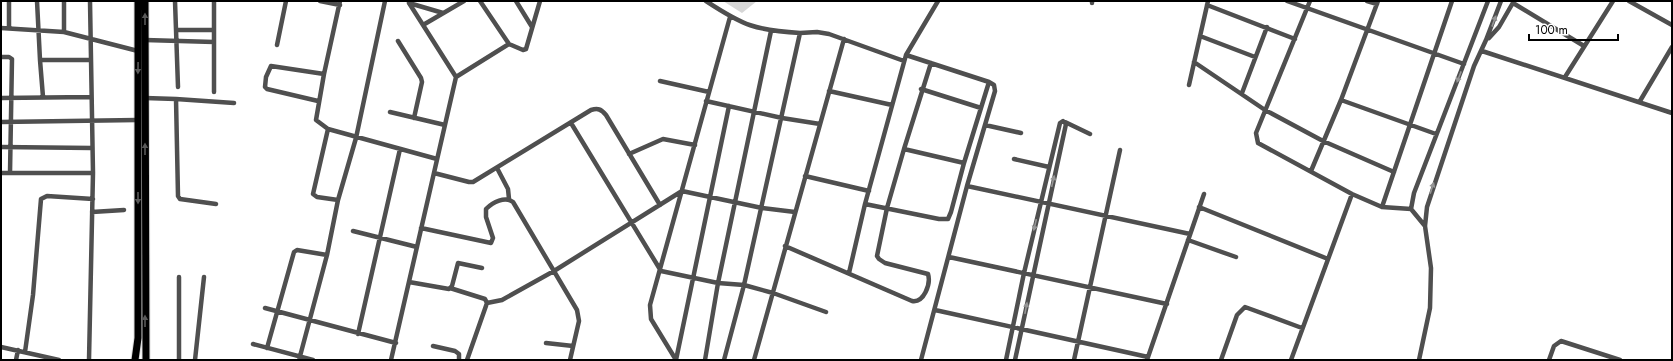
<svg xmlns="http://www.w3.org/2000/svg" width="1673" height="361" viewBox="0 0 1673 361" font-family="Jost,sans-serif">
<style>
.green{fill:#d6d6d6}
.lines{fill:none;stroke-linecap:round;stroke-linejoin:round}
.primary-casing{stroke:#dbdbdb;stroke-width:9}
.minor{stroke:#4f4f4f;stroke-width:4.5}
.primary{stroke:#000;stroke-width:7}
.oneway{fill:#595959}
.oneway2{fill:#959595}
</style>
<rect width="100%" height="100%" fill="#fff"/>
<!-- green -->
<path class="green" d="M723,1H757L742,13Z"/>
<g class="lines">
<!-- primary casing -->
<g class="primary-casing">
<path id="primary" d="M145,1L146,360
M135,360L138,338V1"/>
</g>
<!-- minor -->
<path class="minor" d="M37,1L40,60L43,97
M64,1V32
M175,1L178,87
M320,1L340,5
M340,1L324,74L316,120L328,129L437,159
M464,1L423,25L456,77L509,44
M480,1L509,44L523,50L526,49L540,1
M516,1L532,27
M706,1C744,26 755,30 800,33
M1287,1L1464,64
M1310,1L1256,133L1258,143L1352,194L1382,207L1411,209
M1367,1L1377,4
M1629,1L1672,25
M409,3L443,13
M409,3L423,25
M1092,3V1
M1513,3L1584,46
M1207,5L1295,39
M1,28L64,32L138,51
M9,28V1
M176,30H214
M1200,36L1255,57
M1489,38L1499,27L1514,1
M145,40L214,42
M398,41L421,78L422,82L414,118
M277,45L286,1
M1482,51L1672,113
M906,55L989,82L994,85L995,91L967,186L921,360
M1,57H9L12,59L10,173
M40,60H91
M1194,62L1265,110L1323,141L1394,172
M1565,77L1613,1
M660,81L709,92
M1189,85L1208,1
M921,89L981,108
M829,91L892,105
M214,92V1
M1242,93L1267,27
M1,98L91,97
M145,98L176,99L178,196L180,199L216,204
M176,99L234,103
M1341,100L1436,134
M318,101L267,89L265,87L266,77L271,66L324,74
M706,101L782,118L820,124
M1640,101L1672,47
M390,112L445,125
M1,122L137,120
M1065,122L1090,134
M571,123L661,271L718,283L744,285L773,293L826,312
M985,125L1021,133
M328,129L313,194L317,197L338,200
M1,147L92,148
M904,149L964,163
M629,154L663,139L695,145
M1014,159L1049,167
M497,168L508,189L509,199
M1311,171L1341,100L1378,1
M1,173H93
M434,173L469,182H473L591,110C598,108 601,109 606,115L660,205
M805,176L869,191
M967,186L1190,234
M865,204L939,219H948L951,212L964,163L989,82
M1199,207L1328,259
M1382,207L1452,1
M92,212L124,210
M1425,226L1411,209L1414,193L1488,1
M421,228L491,243L493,238L486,217V209C493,202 505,196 513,202L577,310L579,321L570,360
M353,231L417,247
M1188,240L1236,257
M785,246L912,301C924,303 931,284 928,274L885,263L879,259L877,256L887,208L904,149L931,63
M949,257L1167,304
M849,273L865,204L906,55L938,1
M409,282L449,289L452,286L458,263L482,268
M450,288L485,299L487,303L467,360
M487,303L502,300L554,271L682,191L762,208L795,212
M265,308L396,343
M935,310L1148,357
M358,334L400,149
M546,343L573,346
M253,344L313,360
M433,346L455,351L459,354V360
M1,347L59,360
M267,348L294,252L297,250L327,255
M25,352L33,295L41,199L47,196L93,199
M16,360L18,350
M89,360L93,173L90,1
M179,360V277
M195,360L204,277
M299,360L327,255L338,200L356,138L385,1
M391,360L456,77
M676,360L651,319L650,305L730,17
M676,360L729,106
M705,360L718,283L771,31
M724,360L744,285L800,33L817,32L829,34L904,61
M754,360L844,39
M1006,360L1024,273L1060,123L1063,121L1066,124L1015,360
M1074,360L1120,150
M1147,360L1204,194
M1221,360L1237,315L1245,307L1302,328
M1291,360L1352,194
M1419,360L1430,308L1431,268L1425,226L1427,207L1474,66L1486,40L1501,1
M1549,360L1554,346L1561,341L1620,360"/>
<!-- primary -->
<use href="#primary" class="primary"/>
</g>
<!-- one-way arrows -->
<defs><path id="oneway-solid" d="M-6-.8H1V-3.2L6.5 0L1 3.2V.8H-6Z"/></defs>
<g class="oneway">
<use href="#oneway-solid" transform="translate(145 19) rotate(-90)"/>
<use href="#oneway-solid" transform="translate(138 68) rotate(91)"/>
<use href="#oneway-solid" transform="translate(145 149) rotate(-90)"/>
<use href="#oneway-solid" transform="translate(138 198) rotate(90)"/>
<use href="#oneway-solid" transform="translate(145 321) rotate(-90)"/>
</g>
<g class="oneway2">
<use href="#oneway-solid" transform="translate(1494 21) rotate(-70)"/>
<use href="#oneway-solid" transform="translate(1459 77) rotate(111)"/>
<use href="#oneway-solid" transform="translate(1053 181) rotate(-77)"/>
<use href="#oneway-solid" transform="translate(1432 188) rotate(-72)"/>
<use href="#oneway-solid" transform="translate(1035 225) rotate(103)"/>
<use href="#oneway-solid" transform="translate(1026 308) rotate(-79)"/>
</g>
<!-- border -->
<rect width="1673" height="361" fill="none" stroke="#000000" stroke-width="4"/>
<!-- scale -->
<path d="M1529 34v6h89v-6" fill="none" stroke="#000000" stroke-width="2"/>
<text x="1535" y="34" font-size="12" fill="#000000" stroke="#ffffff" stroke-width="3" paint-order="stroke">100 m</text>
</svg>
